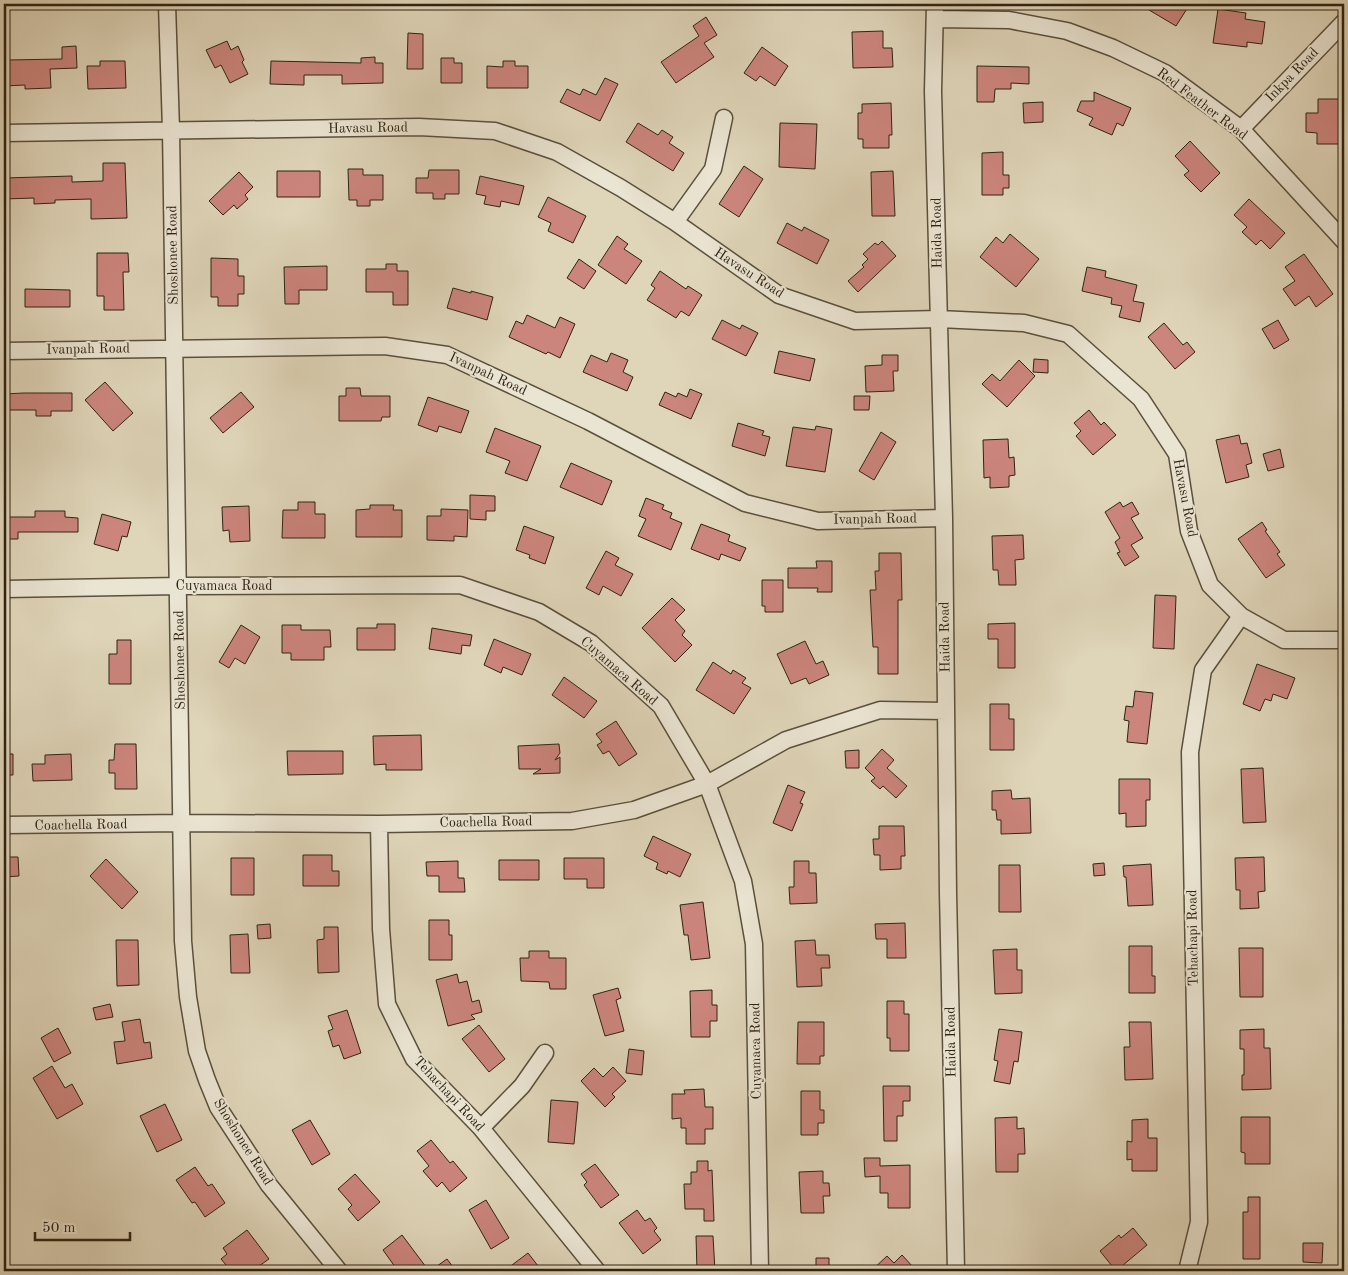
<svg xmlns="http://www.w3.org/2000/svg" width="1348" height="1275" viewBox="0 0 1348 1275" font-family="'Old Standard TT',serif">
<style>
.building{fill:#cc857d;stroke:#2e2313}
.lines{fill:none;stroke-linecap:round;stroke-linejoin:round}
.minor-casing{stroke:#5a503c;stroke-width:19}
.minor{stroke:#eae4d2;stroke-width:16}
.labels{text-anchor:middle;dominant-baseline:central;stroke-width:4;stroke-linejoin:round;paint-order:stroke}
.street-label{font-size:14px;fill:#2e2313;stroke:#eae4d2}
</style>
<rect width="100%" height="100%" fill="#dfd5b9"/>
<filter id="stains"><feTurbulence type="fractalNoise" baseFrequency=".004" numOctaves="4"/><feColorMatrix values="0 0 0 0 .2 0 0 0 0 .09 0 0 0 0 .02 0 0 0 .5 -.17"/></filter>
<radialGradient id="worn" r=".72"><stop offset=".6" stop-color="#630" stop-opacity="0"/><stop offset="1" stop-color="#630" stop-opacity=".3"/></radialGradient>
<!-- building -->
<path class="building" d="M1139,4H1190L1176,26Z
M1218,9L1246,13L1245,19L1265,22L1262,44L1247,42V47L1213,43Z
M706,17L717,35L704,43L714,57L676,83L661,62L699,36L693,26Z
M883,31V48H892L893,67L853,68L852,32Z
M408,33L423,34V69H407Z
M227,41L231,50L238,46L244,60L242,62L248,74L230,83L221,65L215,68L206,50Z
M76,46L77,68L50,69L51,88L25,89V85L4,86V68H8V60L62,59V47Z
M762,47L788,66L775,86L760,76L756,81L744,73Z
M375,57V63H383V83L342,84V75H304V85L270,84L271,61L361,63V58Z
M441,58H454V63H462V83H441Z
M100,61H125L126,88L88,89L87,66H100Z
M503,61H515V66H528V88H487V66L503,67Z
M977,66L1029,67V84L1011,83V89H995L994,102H977Z
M605,78L618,84L600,121L560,102L567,89L580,95L583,89L596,95Z
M1094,92L1131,108L1123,126L1117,123L1112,135L1089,125L1093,118L1077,111L1081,101H1094Z
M1318,99H1344V144H1317V133L1306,132V113H1318Z
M1043,102V122L1024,123L1023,103Z
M891,103L892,135H889V148H863V139H858V113H862V104Z
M638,123L658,135L662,130L673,137L669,143L684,153L673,171L626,142Z
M780,123L817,124L815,169L779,167Z
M1190,141L1220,173L1201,192L1184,175L1189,171L1175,156Z
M1003,152V175H1009V188H1003V195H982V153Z
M103,163H125L127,218L91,219V199L55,200V203L34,204V198L4,199V178L72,176V182L103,181Z
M744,166L763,179L739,217L719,204Z
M348,169H363V175H383V200H370V206H357V200H349Z
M429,170H459V194H445V199H433V193H416V178H428Z
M277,171H320V197H277Z
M893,171L895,216H872L871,172Z
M239,172L253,187L245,195L248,199L237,209L234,205L223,215L209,201Z
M480,176L524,186L519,205L501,201L500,207L484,204L486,196L476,194Z
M548,197L586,216L573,243L548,231L551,223L538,217Z
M1249,199L1285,233L1270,249L1261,240L1256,245L1242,232L1247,227L1234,215Z
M787,223L802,231L804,227L829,240L817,264L777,243Z
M1010,234L1039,259L1016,287L980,257L996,237L1003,243Z
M617,236L628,244L624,249L642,261L626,284L598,265Z
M882,241L896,256L858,292L848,281L864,267L862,265L868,259L863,254L875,243L878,245Z
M97,253H128L129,272H123L124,310H104V296H97Z
M1304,254L1333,294L1316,307L1309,296L1295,306L1283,289L1295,281L1285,267Z
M211,258L238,259V276H244V294H238V306H218V297H211Z
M579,259L596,271L584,289L567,278Z
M386,264H397V271H408V305H393V292H366V269H386Z
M327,266V290H299V304H285L284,267Z
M1087,267L1106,271L1105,277L1137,285L1133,301L1144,303L1140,322L1119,317L1122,306L1111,304L1112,298L1082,291Z
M660,271L686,289L688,286L702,295L689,316L681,311L676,318L647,300L655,288L651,285Z
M453,288L471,293V291L493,297L487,320L447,308Z
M25,289L70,290V307H25Z
M527,315L555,328L560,317L575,324L560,358L548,352L546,354L509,337L516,321L523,324Z
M722,320L740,329L742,325L758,333L746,356L712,339Z
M1278,320L1289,340L1274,349L1262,329Z
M1164,323L1183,345L1187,342L1195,352L1175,369L1148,337Z
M779,351L815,359L810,381L774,373Z
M611,353L628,360L623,372L633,377L627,391L583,372L591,355L607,362Z
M882,355H898V371H893L894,391L866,392L865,366L882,365Z
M1034,359L1048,360V373L1033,372Z
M1019,360L1035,376L1007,407L982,384L992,374L1000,381Z
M105,382L133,413L113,431L85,400Z
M346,388H360L361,396H390V417H382L381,421H339V396H346Z
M690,389L702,394L691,419L659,405L665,392L676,397L678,393L687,397Z
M241,392L254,407L223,433L210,418Z
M24,393H72V411H51V416H36V410H4V394Z
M854,396H870L869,410H854Z
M428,397L469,411L461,433L439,426L437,432L418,425Z
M1089,410L1101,425L1104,422L1116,435L1093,455L1076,436L1081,431L1074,423Z
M738,423L764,431L762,435L770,437L765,456L732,446Z
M816,426L832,429L825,472L786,466L793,427L815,430Z
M495,428L541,446L527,481L505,473L510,461L486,452Z
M881,432L896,442L874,480L859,471Z
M1239,435L1241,444L1247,443L1252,463L1246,465L1249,477L1226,483L1216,440Z
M1008,439L1009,458L1014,457L1015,475L1009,476V487L990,488V477L984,478L983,440Z
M1280,449L1284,467L1268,471L1263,454Z
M571,463L612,481L602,505L560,487Z
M470,495L495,496V511H486V520L470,519Z
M646,498L664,505L662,509L672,513L670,518L682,523L671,550L638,536L646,519L639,516Z
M298,502H315V514H325V538H282L283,510H298Z
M1120,502L1123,507L1132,502L1139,514L1131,518L1143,538L1131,545L1139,557L1125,566L1117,553L1120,552L1115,542L1120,538L1105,512Z
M370,505H394L393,510H402V537H356V510L370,509Z
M249,506L250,541L230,542L229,530L223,531L222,507Z
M441,509L468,510L467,537L454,536V541L427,540V516H441Z
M35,511H65V517L78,518V532H18V539H4V517H35Z
M102,514L131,522L127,537L122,536L118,551L94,544Z
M1262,522L1267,530L1265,531L1280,552L1277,554L1285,565L1266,578L1238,539Z
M701,524L730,535L728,541L746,548L740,561L721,554L719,560L691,549Z
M524,526L554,537L545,564L529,558L530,555L516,550Z
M1023,535L1024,559L1015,560L1016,585H999L998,570H993L992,536Z
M606,551L619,558L615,565L633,574L621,596L603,586L599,595L586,588Z
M879,553H901L902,600H898V674H878V647H873L870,590H876L875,571H879Z
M816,561H832V592H817L818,588H788V568H817Z
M762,580H783V612H765V606H762Z
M1155,595L1176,596L1174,649L1153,648Z
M672,598L685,610L675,620L685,631L682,635L692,645L675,662L642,628Z
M1015,623V668H998V639H988V624Z
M377,624H395V650H357V628H377Z
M241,625L260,637L245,664L235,658L229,668L219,662Z
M282,625H301V630H330L331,647H324V660H291V653H282Z
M432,628L472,635L470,646L462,645L461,654L429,649Z
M494,639L531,654L522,675L503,667L501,673L484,665Z
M117,640H131V684H109V654H117Z
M805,641L816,664L823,661L829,675L809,684L806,678L791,684L777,654Z
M713,662L731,674L733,670L746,678L742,683L751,688L734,714L696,690Z
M1257,664L1295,678L1287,699L1273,694L1271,701L1265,699L1260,711L1243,704Z
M564,677L597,701L584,718L552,695Z
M1135,691L1153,693L1147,744L1127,742L1129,721L1124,720L1126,706L1133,707Z
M990,704H1009V719H1014V750H990Z
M616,721L637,754L619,766L609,751L603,754L597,745L602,742L596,734Z
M421,735L422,770H386V764L374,765L373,736Z
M115,744H136L137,789H115V773H109V760H114Z
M559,744L560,753L555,760L560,757V773L533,774L541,769H519L518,746Z
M882,749L894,760L887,768L907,786L896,798L883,786L880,789L871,781L875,778L865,768Z
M859,750V768H846L845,751Z
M287,751H343V774L288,775Z
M4,754H13V775H4Z
M71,754L72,780L33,781L32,764H45V755Z
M1263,768L1266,822L1243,823L1241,769Z
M1119,779H1150V800H1146V826L1126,827V813L1119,814Z
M788,785L805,792L800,803L803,804L792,831L773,823Z
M1011,790L1012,799L1030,798L1031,833L1001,834V820H997L996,810H992V791Z
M879,826H904L905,856H901V869L880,870V855H874L873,839H879Z
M653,836L691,854L680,877L668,871L667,874L656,869L658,863L644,856Z
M303,855H332V871H339V886H303Z
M4,857H18L19,876L4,877Z
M1264,857L1265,891L1258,892L1259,908L1240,909V890H1236L1235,858Z
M231,858H254V895H231Z
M564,858H604V888H587V879H564Z
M106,859L138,892L122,909L90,876Z
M499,860H539V880H499Z
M458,861V878H464L465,892H439V876H427L426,862Z
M794,861H809V873H816L817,903L790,904L789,887H794Z
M1104,863L1105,875L1094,876L1093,864Z
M1151,864L1153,905L1128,906L1126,877H1124L1123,866Z
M999,865H1020L1021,912H999Z
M703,902L710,958L691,960L688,935H684L680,905Z
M429,920H449V935H452V960H429Z
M905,923L906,958H887V939H876L875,924Z
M270,924L271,938L258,939L257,925Z
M324,927H338L339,972L318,973L317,940L324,939Z
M248,934L250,973H231L230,935Z
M116,940H138L139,985L117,986Z
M815,940L816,955H829L830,968H821L822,986L797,987L795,941Z
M1129,946H1152V976H1155V993H1129Z
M1239,948H1263V997H1240Z
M1017,949V970H1022V993L995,994L993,950Z
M529,951H549V958H566V989H550L549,982L521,981L520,958H529Z
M457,974L459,983L467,981L472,1002L479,1000L482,1012L471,1015L475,1019L448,1026L436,980Z
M618,988L621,998L616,1000L624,1031L605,1036L593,995Z
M712,990V1005H717V1021H710V1037H691L690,991Z
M887,1001H904V1014H909V1051H890V1038H887Z
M110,1004L113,1017L96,1020L93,1008Z
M347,1010L361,1053L344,1059L339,1045L333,1047L328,1031L333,1029L328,1016Z
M140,1019L144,1043L150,1042L152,1058L117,1064L114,1042L125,1041L122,1022Z
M798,1022H824V1056H820V1064H797Z
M1129,1022H1151L1153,1079L1125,1080L1124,1047H1130Z
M479,1025L505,1059L489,1072L462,1039Z
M58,1028L71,1053L54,1062L41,1038Z
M999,1029L1022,1032L1018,1062L1014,1061L1010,1084L994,1081L998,1061L994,1060Z
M1264,1029V1048H1270L1271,1089L1242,1090V1075H1244V1049H1240V1030Z
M629,1049L644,1051L642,1075L626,1073Z
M52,1066L65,1088L72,1084L83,1104L57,1119L33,1078Z
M613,1067L626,1081L612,1094L615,1097L605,1107L581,1081L594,1068L603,1077Z
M883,1086H910V1101H903V1116H897V1141H884Z
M704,1089L705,1107H713V1129H705V1144H686V1128H681V1118L672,1119V1094H685L684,1090Z
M801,1091H820V1110H824V1123H818V1135H801Z
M551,1100L578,1102L574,1144L548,1142Z
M165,1104L182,1140L157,1152L140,1116Z
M1017,1117V1129L1024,1128L1025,1154H1018V1172H996L995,1118Z
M1241,1117H1270V1164H1245V1153L1241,1152Z
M1148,1119V1138H1157V1171H1132V1159L1127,1160V1141L1132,1142V1120Z
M310,1120L330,1154L312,1165L292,1130Z
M431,1140L450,1163L453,1161L467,1178L450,1192L442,1182L437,1187L423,1171L429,1166L417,1151Z
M864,1158H880V1166L910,1165V1208H888V1193H880V1176L865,1177Z
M697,1161H708V1171L712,1170L714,1221H704V1209H685L684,1184H691V1172H697Z
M595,1164L619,1195L601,1208L584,1185L587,1182L581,1174Z
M195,1167L208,1186L212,1184L225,1203L205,1217L195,1202L192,1203L176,1180Z
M823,1171V1183H829L830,1196H823L824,1213H801L799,1172Z
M355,1174L380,1202L358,1221L348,1209L352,1205L338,1189Z
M1248,1197H1260V1259H1243V1212H1248Z
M486,1200L509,1238L491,1249L469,1210Z
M637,1210L645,1221L650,1218L657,1228L654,1231L661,1240L643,1254L619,1223Z
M1133,1228L1147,1245L1116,1271L1100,1251L1119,1235L1121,1238Z
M247,1230L269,1259L252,1271H217L226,1265L221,1259L227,1254L223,1248Z
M402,1235L429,1271H398L383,1250Z
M696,1236H713L715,1271H697Z
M1303,1243H1323L1322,1263L1303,1262Z
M528,1253L542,1271H504Z
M902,1255L913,1267L908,1271H871L887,1256L894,1263Z
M816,1258H829V1271H816Z
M447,1259L456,1271H430Z"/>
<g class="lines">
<!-- minor casing -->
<g class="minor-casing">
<path id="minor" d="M167,4L171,130L183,941L188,997L197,1051L207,1080L218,1107L269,1185L339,1271
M935,4L933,91L944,518L948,893L956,1271
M935,19L1009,20L1067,31L1113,48L1165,73L1241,129L1344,241
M1241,129L1344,22
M4,133L419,127L495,131L557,152L621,188L675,222L779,295L855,321L939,319L1024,323L1068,334L1141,399L1177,454L1189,531L1210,585L1241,616L1284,640H1344
M675,222L713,169L724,118
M4,351L385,346L447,355L588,421L745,503L818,521L944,518
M4,589L179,586L460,585L539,612L591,643L661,706L707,784L743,881L754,944L760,1271
M379,824L381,929L387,1004L414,1059L481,1128L597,1271
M4,825L182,823L379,824L572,821L634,810L707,784L786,740L880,710L946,711
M481,1128L522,1086L545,1053
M1187,1271L1199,1222L1190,752L1203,670L1241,616"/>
</g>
<!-- minor -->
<use href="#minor" class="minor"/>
</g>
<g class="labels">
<!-- street labels -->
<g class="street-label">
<text transform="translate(1292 75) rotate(-46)">Inkpa Road</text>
<text transform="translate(1202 104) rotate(37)">Red Feather Road</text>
<text transform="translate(368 128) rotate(-1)">Havasu Road</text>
<text transform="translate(937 233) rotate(-91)">Haida Road</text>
<text transform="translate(173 255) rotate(-91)">Shoshonee Road</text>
<text transform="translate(749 273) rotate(33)">Havasu Road</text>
<text transform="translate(88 349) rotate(-1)">Ivanpah Road</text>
<text transform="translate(488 374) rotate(25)">Ivanpah Road</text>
<text transform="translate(1185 498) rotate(79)">Havasu Road</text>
<text transform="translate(875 519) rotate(-1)">Ivanpah Road</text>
<text x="224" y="586">Cuyamaca Road</text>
<text transform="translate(945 637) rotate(-91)">Haida Road</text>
<text transform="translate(180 660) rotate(-91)">Shoshonee Road</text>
<text transform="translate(619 671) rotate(41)">Cuyamaca Road</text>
<text transform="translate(486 822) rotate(-1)">Coachella Road</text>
<text transform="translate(81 825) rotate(-1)">Coachella Road</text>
<text transform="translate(1193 938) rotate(-91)">Tehachapi Road</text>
<text transform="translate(951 1042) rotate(-91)">Haida Road</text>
<text transform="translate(756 1051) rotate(-91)">Cuyamaca Road</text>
<text transform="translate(449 1094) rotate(47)">Tehachapi Road</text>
<text transform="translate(243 1142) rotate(58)">Shoshonee Road</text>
</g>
</g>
<!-- margin -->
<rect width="1348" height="1275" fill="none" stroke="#dfd5b9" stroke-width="20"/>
<rect x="5" y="5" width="1338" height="1265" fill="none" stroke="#2e2313" stroke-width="2.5"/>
<rect x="10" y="10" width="1328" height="1255" fill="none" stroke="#2e2313"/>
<!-- scale -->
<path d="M35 1232v8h95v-8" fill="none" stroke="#2e2313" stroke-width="2.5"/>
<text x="42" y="1232" font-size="15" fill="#2e2313" stroke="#eae4d2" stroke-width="4" paint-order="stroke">50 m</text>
<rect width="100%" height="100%" filter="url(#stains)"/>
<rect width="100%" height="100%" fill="url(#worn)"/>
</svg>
